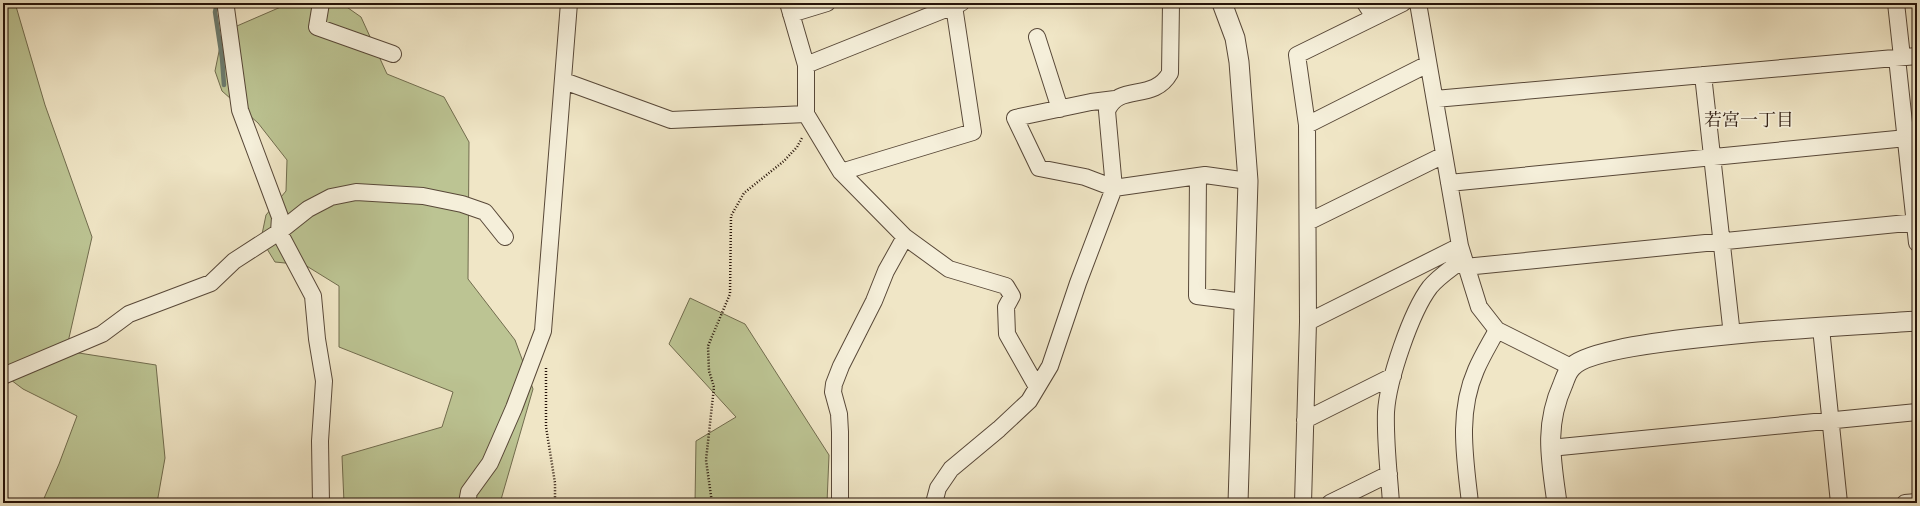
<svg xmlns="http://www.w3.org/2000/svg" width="1920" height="506" viewBox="0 0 1920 506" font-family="'IM FELL Double Pica','Noto Serif JP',serif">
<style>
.green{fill:#bcc493;stroke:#716c4e}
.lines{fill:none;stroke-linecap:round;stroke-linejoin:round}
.stream{stroke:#6c7b6e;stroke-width:4.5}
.minor-casing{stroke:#584838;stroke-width:18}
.tertiary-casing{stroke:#584838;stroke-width:21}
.path{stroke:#261309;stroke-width:2.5;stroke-dasharray:1 2;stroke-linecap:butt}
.minor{stroke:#f5efda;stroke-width:16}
.tertiary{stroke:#f5efda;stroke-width:19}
.labels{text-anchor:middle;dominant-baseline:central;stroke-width:3.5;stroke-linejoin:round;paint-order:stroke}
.neighbourhood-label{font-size:18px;fill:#261309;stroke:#f5efda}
</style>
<rect width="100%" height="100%" fill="#f0e6c6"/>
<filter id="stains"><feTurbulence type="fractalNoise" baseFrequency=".005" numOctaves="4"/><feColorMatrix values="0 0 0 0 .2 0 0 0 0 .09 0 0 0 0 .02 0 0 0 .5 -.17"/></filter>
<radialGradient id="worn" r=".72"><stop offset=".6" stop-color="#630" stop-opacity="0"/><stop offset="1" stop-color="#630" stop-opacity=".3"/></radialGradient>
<!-- green -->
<path class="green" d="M3,3H15L45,105L92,237L66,351L156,365L165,458L157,503H42L59,464L77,416L23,389L3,374Z
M290,3H341L361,17L387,74L444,97L469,142L468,279L515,340L533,389L500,503H344L342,456L442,427L453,392L339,347V286L305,265L275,262L261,239L266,215L286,191L287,160L258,123L222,91L215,71L223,32Z
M690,298L745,324L829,455L827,503H695L696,441L736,417L669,344Z"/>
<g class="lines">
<!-- stream -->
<path class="stream" d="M217,3L215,12L222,58L224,85"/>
<!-- minor casing -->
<g class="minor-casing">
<path id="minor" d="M227,3L226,8L240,110L280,217L279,232L313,296L317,339L324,381L320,441L321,503
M321,3L317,27L393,54
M788,3L806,65V114L841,172L905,237L949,269L1006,286L1012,296L1006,307L1007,334L1037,387
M1365,3L1374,17
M1418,3L1460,246L1479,307L1497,330L1571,367
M1896,3L1902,57
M791,14L827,3
M1037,37L1060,109
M1897,58L1917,243
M806,65L961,3
M1703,75L1732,335
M564,81L671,120L806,114
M1115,99L1091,102L1015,118L1039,168L1085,177L1114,188L1205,175L1248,181
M1435,99L1917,56
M1307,125L1428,64
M841,172L973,132L954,6
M1198,176L1197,296L1244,302
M1449,183L1917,137
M1308,222L1444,155
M1465,267L1917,222
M1308,322L1460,246
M1821,328L1839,503
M3,376L102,334L129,314L211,283L234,261L279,232L308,209L331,197L356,192L423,196L462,204L485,212L505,237
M1305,420L1393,376
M1550,448L1917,412
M467,503L469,492L490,463L514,408L543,331L569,3
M840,503V432L839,414L833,392L834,384L841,366L874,301L886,271L905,237
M934,503L938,488L951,469L999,429L1029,401L1050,366L1078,283L1114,188L1107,111C1119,82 1153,103 1170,73L1171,3
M1303,503L1308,322L1307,125L1297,55L1403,3
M1330,503L1389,474
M1391,503C1389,473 1385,443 1386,412C1388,380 1411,312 1430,287C1438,277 1452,268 1462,260
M1470,503C1465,458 1457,413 1476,370C1482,356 1490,343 1497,330
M1905,503L1917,502"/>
</g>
<!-- tertiary casing -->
<g class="tertiary-casing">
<path id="tertiary" d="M1222,3L1235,38L1239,62L1248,181L1238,503
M1557,503C1551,459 1544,426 1563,384C1565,379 1567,372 1571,368C1596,336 1864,325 1917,321"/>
</g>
<!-- path -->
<path class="path" d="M546,368V427L555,483V503
M712,503L706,460L714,387L709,371L708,346L730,294L731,216L744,193L784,161L797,147L802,138"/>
<!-- minor -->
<use href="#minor" class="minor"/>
<!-- tertiary -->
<use href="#tertiary" class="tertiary"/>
</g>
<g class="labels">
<!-- neighbourhood labels -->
<g class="neighbourhood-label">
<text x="1749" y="120">若宮一丁目</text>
</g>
</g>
<!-- margin -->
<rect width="1920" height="506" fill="none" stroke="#f0e6c6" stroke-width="16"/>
<rect x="4" y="4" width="1912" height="498" fill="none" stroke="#261309" stroke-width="2"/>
<rect x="8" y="8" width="1904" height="490" fill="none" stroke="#261309"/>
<rect width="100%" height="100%" filter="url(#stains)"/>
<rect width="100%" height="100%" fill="url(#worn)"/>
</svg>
